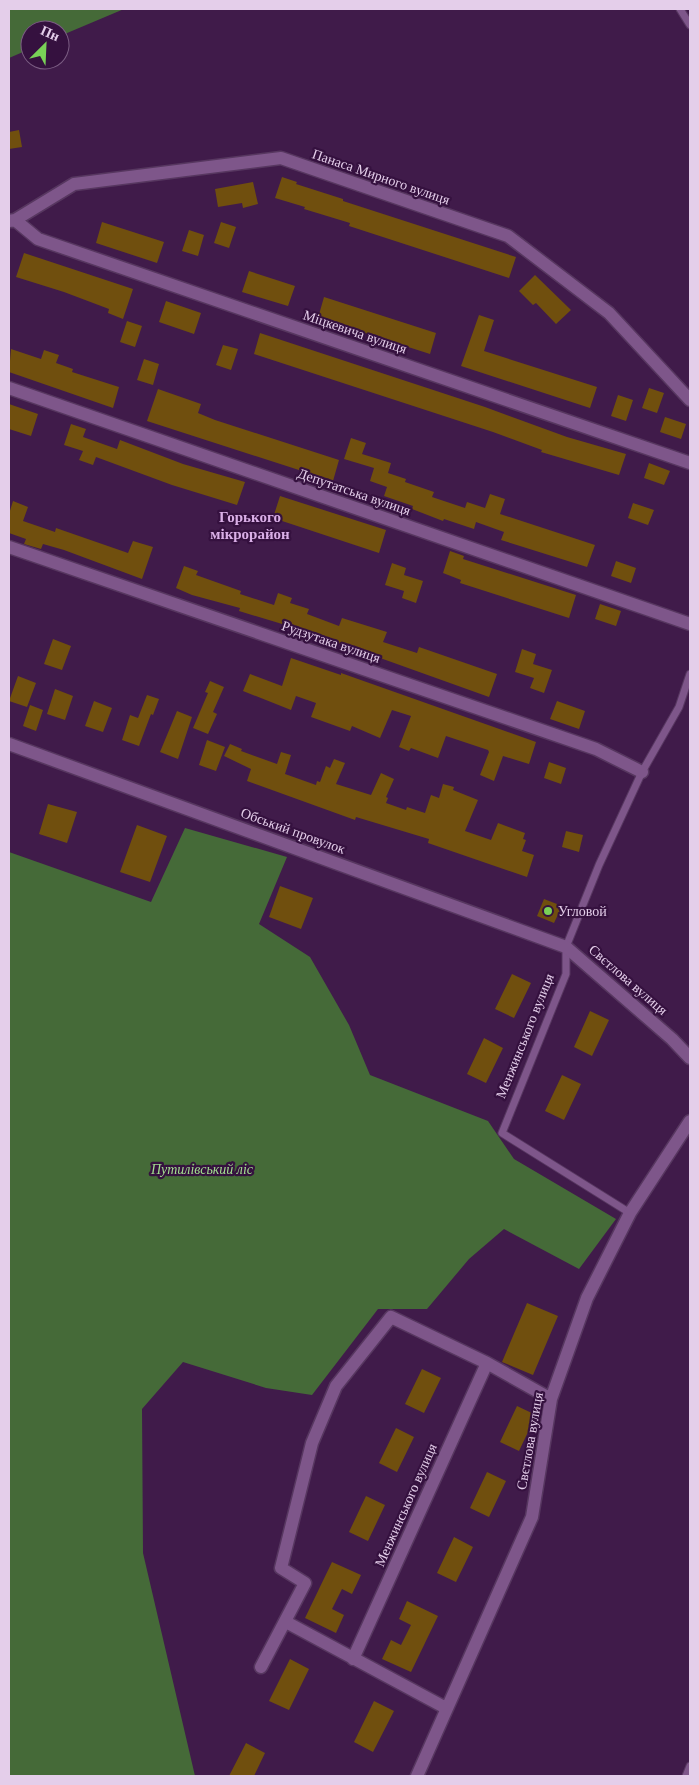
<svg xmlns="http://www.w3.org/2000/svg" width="699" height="1785" viewBox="0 0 699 1785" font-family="'Times New Roman',serif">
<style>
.forest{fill:#456a38}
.building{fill:#704f0e}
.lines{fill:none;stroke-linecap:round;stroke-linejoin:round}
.lane-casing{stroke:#573760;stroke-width:9}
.street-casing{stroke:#573760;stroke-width:15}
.lane{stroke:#7e568a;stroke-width:7}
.street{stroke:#7e568a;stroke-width:12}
.poi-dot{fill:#79d157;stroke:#35113f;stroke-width:2}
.labels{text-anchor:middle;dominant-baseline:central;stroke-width:4.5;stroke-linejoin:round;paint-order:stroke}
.street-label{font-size:14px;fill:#e4ceea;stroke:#35113f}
.poi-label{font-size:14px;fill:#e4ceea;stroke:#35113f;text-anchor:start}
.park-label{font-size:14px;font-style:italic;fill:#a3dc90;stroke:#35113f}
.neighbourhood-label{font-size:15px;font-weight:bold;fill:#daafe7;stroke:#35113f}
</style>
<rect width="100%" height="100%" fill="#401b4a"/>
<!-- forest -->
<path class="forest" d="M9,9H124L60,36V30H30V49L9,58Z
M185,828L287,857L259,924L310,957L349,1025L370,1075L488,1121L514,1159L616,1219L579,1269L504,1229L469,1259L427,1309H378L312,1395L266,1388L183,1362L142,1409L143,1553L195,1776H9V852L151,902Z"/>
<!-- building -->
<path class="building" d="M19,130L22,147L9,149V132Z
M282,177L297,182L296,184L343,199V201L516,257L509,278L349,226L350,223L304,209L305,207L275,198Z
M253,182L258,204L243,208L242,203L218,207L215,189Z
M102,222L164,242L157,263L96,243Z
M221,222L236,227L229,248L214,243Z
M189,230L204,235L198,256L182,251Z
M24,253L133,289L123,319L108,313L109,309L64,292L16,277Z
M249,271L295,286L288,306L242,292Z
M535,275L571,310L556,324L536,303L533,305L519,291Z
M324,297L436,333L430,354L318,318Z
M166,301L201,313L194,334L159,322Z
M479,315L494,320L484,351L597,387L590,408L461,366Z
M127,321L142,326L135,347L120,342Z
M260,333L485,407L567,437L626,454L619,475L541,452L542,450L493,432L254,354Z
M223,345L238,349L231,370L216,365Z
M11,349L41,359L44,350L59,355L56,363L73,369L72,372L119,387L113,408L9,372Z
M144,359L159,364L153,385L137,380Z
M649,388L664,393L657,413L642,408Z
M158,389L201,404L198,413L215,420L339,460L333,481L147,421Z
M618,395L633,400L626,421L611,416Z
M9,404L38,414L31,436L9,429Z
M665,417L686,424L681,439L660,432Z
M71,424L86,429L83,437L117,449L120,440L183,464L245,482L237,505L172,485L96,457L93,465L79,460L83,451L64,445Z
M351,438L366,443L362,454L391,463L388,473L406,479L405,482L434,492L432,497L465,508L467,502L485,508L490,494L505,499L500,514L595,545L587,567L501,540L504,532L476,522L474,529L444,519L443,521L412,509L413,506L384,496L387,487L370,481L374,468L344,459Z
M649,463L670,471L664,485L644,478Z
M280,496L386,530L379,553L273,518Z
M13,501L28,507L23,521L55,532L56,528L128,553L133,541L153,547L142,579L64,550L43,544L41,549L24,544L26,539L9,533V514Z
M633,503L654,510L648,525L628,518Z
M450,551L464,556L463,559L576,595L569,618L460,583L461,580L443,573Z
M616,561L636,568L631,583L611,576Z
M392,563L406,568L404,575L423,581L416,603L402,598L404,591L385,585Z
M184,566L198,571L196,575L241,591L240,594L274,605L278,593L292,598L290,603L309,609L307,614L339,626L342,618L387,632L383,642L417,653L419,647L497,674L489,697L302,630L239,611L240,608L192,595L176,588Z
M600,604L621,611L616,626L595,619Z
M53,639L71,646L62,670L44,664Z
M522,649L536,654L533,664L552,670L544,693L530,688L534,678L515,672Z
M291,658L341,675V673L536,742L529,764L503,756L494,781L480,775L489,752L488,750L446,736L438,758L411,748L409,751L399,747L411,716L392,710L380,738L352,726L350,731L311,717L316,703L296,696L291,710L243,691L250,674L282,686Z
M18,676L36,683L27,707L9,701Z
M210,681L224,687L213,712L217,714L208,734L193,728L208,693L205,692Z
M55,689L73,696L65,720L47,714Z
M147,695L159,699L153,715L151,714L139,746L122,740L130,715L138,718Z
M94,701L112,708L103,732L85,726Z
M557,701L585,711L579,729L550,719Z
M30,705L43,710L36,731L23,726Z
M177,711L192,717L178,759L160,752Z
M207,740L225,747L216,771L199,765Z
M230,744L242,749L241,751L277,764L281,752L291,755L285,774L316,785L317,781L320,782L326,766L330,768L334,759L345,763L336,784L371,795L381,773L394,779L386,797L388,798L386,803L406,810L407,807L425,813L431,795L439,798L443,784L454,787L453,790L478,800L465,831L491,840L498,823L525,833L523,839L526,840L522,851L534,855L527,877L428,843L429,839L356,817L355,820L247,781L251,769L224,756Z
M549,762L566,768L561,784L544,778Z
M48,804L77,812L67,843L39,834Z
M137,825L167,836L150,882L120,872Z
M566,831L583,835L579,852L562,847Z
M280,886L313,898L301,929L269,917Z
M544,899L562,906L554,923L537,916Z
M512,974L531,983L514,1018L495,1009Z
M590,1011L609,1020L592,1056L574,1047Z
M484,1038L503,1048L486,1083L467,1074Z
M562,1075L581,1084L564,1120L545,1111Z
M527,1303L558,1316L533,1375L502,1362Z
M422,1369L441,1378L424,1413L405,1404Z
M517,1406L536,1415L519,1451L500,1442Z
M396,1428L414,1437L397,1472L379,1463Z
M487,1472L506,1481L489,1517L470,1508Z
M366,1496L385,1505L368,1541L349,1532Z
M454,1537L473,1547L456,1582L437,1573Z
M332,1562L361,1575L352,1594L342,1589L332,1609L344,1615L336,1633L305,1618Z
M407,1601L438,1616L411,1672L382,1659L391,1640L401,1645L411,1625L399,1619Z
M290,1659L309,1669L289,1710L269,1701Z
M374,1701L394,1711L373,1752L354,1742Z
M246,1743L265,1753L254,1776H229Z"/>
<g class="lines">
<!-- lane casing -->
<g class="lane-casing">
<path id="lane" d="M680,9L690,25
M630,1213L502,1133L566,974V947L599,865L642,772L679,707L690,674
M686,1776L690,1766"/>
</g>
<!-- street casing -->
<g class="street-casing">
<path id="street" d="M15,220L38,239L690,463
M9,221L15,220L74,184L281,158L508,236L609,313L690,400
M9,388L690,624
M9,547L596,749L642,772
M9,744L566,947L672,1039L690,1058
M286,1622L446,1708
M353,1659L487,1363
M261,1667L305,1583L281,1568L312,1443L336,1386L391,1317L487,1363L551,1399
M417,1776L532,1517L551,1399L587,1298L630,1213L690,1121"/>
</g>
<!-- lane -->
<use href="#lane" class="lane"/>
<!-- street -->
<use href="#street" class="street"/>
</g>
<!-- markers -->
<circle class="poi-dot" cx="548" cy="911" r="5"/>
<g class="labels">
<!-- street labels -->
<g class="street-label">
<text transform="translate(381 177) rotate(19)">Панаса Мирного вулиця</text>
<text transform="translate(355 332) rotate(19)">Міцкевича вулиця</text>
<text transform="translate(354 492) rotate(19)">Депутатська вулиця</text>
<text transform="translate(331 642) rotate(19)">Рудзутака вулиця</text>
<text transform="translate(293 831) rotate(20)">Обський провулок</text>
<text transform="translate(628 980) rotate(41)">Свєтлова вулиця</text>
<text transform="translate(525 1036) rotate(-68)">Менжинського вулиця</text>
<text transform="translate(530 1441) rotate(-80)">Свєтлова вулиця</text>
<text transform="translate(406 1505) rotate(-66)">Менжинського вулиця</text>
</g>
<!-- poi labels -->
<g class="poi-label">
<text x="558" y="911">Угловой</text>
</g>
<!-- park labels -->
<g class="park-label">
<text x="202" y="1169">Путилівський ліс</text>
</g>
<!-- neighbourhood labels -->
<g class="neighbourhood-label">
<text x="250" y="517">Горького<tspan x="250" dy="17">мікрорайон</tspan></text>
</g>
</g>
<!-- border -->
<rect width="699" height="1785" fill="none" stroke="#e4ceea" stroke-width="20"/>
<!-- north arrow -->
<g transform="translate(45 45) rotate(24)"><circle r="24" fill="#35113f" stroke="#7b5d83"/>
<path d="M0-4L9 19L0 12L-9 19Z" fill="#79d157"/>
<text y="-8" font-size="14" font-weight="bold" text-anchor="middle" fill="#e4ceea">Пн</text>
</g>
</svg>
